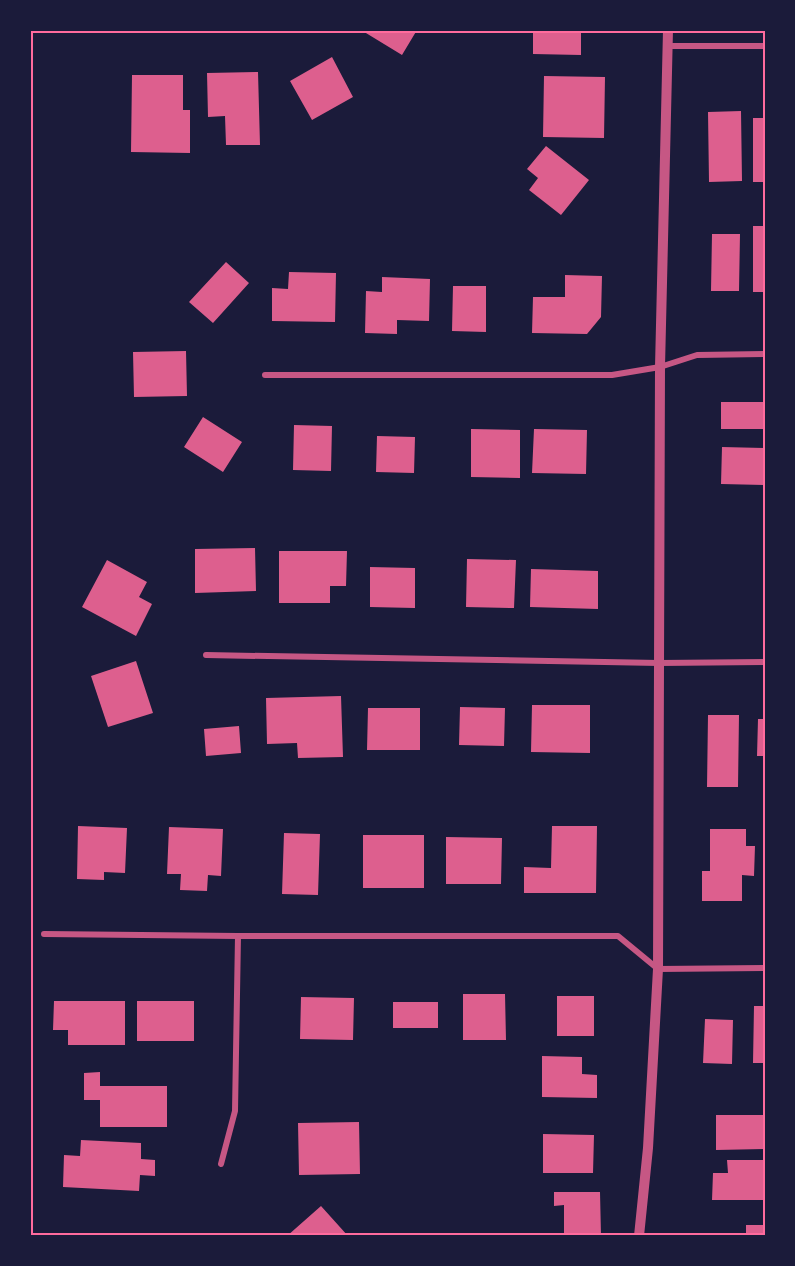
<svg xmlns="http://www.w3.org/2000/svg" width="795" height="1266" viewBox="0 0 795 1266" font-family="Manrope,sans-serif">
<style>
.building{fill:#dd5f8e}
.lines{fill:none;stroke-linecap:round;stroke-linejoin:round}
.minor{stroke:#c65784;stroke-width:6}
.tertiary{stroke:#c65784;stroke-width:10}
.neatline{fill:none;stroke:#ff6b9d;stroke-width:2}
</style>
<rect width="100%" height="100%" fill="#1b1b3a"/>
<!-- building -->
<path class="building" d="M361,30H417L402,55Z
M533,30H581V55L533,54Z
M332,57L353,97L312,120L290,81Z
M258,72L260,145H226L225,116L208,117L207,73Z
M132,75H183V110H190V153L131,152Z
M544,76L605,77L604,138L543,137Z
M741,111L742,181L709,182L708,112Z
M753,118H765V182H753Z
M546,146L589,180L561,215L529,190L538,178L527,169Z
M753,226H765V292H753Z
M712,234H740L739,291H711Z
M226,262L249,283L213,323L189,302Z
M289,272L336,273L335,322L272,321V288L288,289Z
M565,275L602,276L601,317L587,334L532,333L533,297H565Z
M382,277L430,279L429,321L397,320V334L365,333L366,291L382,292Z
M453,286H486V332L452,331Z
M186,351L187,396L134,397L133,352Z
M721,402H763V429H721Z
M203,417L242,442L223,472L184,447Z
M294,425L332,426L331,471L293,470Z
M471,429L520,430V478L471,477Z
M534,429L587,430L586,474L532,473Z
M377,436L415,437L414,473L376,472Z
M722,447L765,448V485L721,484Z
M255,548L256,591L195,593V549Z
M279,551H347L346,586H330V603H279Z
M467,559L516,560L514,608L466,607Z
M107,560L147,582L139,597L152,604L136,636L82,607Z
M370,567L415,568V608L370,607Z
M531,569L598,571V609L530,607Z
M136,661L153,713L108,727L91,676Z
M341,696L343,757L298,758L297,743L267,744L266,698Z
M532,705H590V753L531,752Z
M460,707L505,708L504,746L459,745Z
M368,708H420V750H367Z
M708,715H739L738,787H707Z
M758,719H765V756H757Z
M239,726L241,753L206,756L204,729Z
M78,826L127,828L125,873L104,872V880L77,879Z
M552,826H597L596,893H524V867L551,868Z
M169,827L223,829L221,876L208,875L207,891L180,890L181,874H167Z
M710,829H746V846H755L754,876L742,875V901H702V871H710Z
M284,833L320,834L318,895L282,894Z
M363,835H424V888H363Z
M446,837L502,838L501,884H446Z
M463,994H505L506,1040H463Z
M557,996H594V1036H557Z
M301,997L354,998L353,1040L300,1039Z
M54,1001H125V1045H68V1030H53Z
M137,1001H194V1041H137Z
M393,1002H438V1028H393Z
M754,1006H765V1063H753Z
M705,1019L733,1020L732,1064L703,1063Z
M542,1056L582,1057V1074L597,1075V1098L542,1097Z
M100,1072V1086H167V1127H100V1100H84V1073Z
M716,1115H765V1149L716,1150Z
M359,1122L360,1174L299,1175L298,1123Z
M543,1134L594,1135L593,1173H543Z
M81,1140L141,1143V1159L155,1160V1176L140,1175L139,1191L63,1187L64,1155L80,1156Z
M727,1160H765V1200H712L713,1173H728Z
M554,1192H600L601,1236H564V1205L554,1206Z
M321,1206L348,1236H287Z
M746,1225H765V1236H746Z"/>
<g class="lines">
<!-- minor -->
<path class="minor" d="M667,46H765
M265,375H612L660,367L697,355L765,354
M206,655L659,663L765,662
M44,934L238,936H618L658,969L765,968
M221,1164L235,1111L238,936"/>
<!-- tertiary -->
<path class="tertiary" d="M639,1236L648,1148L658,969L660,367L668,30"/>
</g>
<!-- border -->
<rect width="795" height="1266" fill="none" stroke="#1b1b3a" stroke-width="63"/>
<rect x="32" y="32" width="732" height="1202" class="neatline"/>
</svg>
